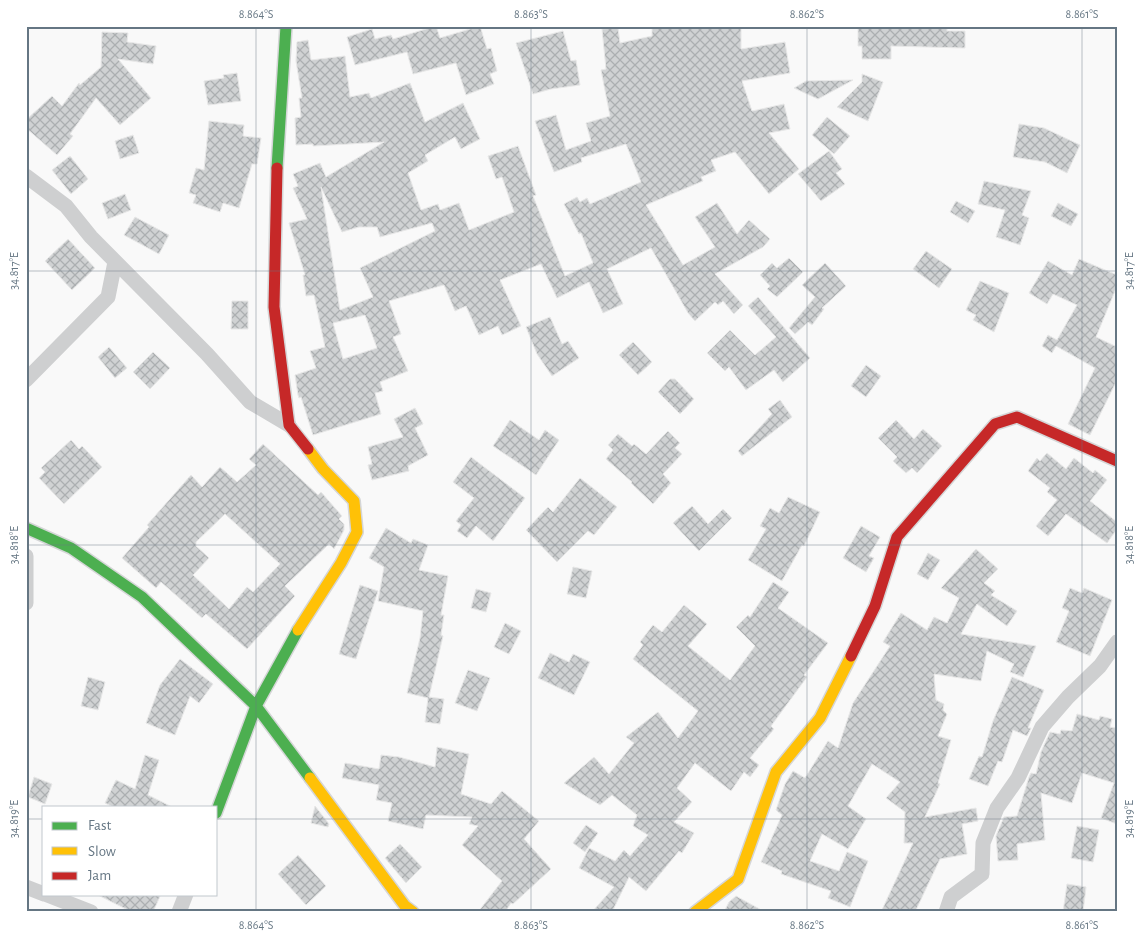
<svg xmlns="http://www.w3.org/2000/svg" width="1143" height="938" viewBox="0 0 1143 938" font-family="'Alegreya Sans',sans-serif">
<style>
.building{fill:url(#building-cross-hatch);stroke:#e8e8e8;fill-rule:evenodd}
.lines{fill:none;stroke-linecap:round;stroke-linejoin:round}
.fast-casing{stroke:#d5d6d7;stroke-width:14}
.slow-casing{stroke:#d5d6d7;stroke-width:14}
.jam-casing{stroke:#d5d6d7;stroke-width:14}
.street{stroke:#cecfd0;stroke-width:15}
.fast{stroke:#4caf50;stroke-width:11}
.slow{stroke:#ffc107;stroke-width:11}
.jam{stroke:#c62828;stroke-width:11}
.ticks{fill:none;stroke:#657683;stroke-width:1;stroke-opacity:0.45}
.neatline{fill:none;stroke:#657683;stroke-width:2}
.ticks-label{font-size:12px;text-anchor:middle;fill:#657683}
</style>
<defs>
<pattern id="building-cross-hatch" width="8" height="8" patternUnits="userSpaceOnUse" patternTransform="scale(1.25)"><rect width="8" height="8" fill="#d0d2d3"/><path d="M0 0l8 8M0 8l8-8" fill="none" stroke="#acafb1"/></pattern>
</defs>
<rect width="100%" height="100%" fill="#f9f9f9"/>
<!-- building -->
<path class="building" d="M436,26L440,38L480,26L487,49L491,48L497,71L490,74L494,84L466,95L456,63L413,74L407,52L355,65L347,37L372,29L375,39L391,35L393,39Z
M652,26H741V49L785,42L790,73L742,81L752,111L784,104L790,129L769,133L799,169L769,194L735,152L711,160L716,171L701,177L703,181L646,205L683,265L715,247L695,217L717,203L737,234L749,220L770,239L763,247L715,274L743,305L734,314L723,301L718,305L715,302L695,321L688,313L651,248L607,269L623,304L603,313L589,282L557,298L541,264L500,280L521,326L502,335L498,326L479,335L466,306L455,311L444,285L440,286L389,301L401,334L393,337L408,371L380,382L383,391L375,393L381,414L313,435L301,397L299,398L298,395L295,375L316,368L310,351L325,347L314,295L306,296L303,275H305L289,223L307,219L293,188L298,186L293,174L320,163L326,177L384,142L313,146V144L296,145L295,118L301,117L299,98H302L296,61L297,42L308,40L311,60L345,56L350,97L369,93L371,98L410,83L425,122L463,103L480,139L461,149L455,137L425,155L428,161L408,173L421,210L438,204L440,210L459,203L469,230L514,212L502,177L496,179L488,156L518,146L536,195L533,196L565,276L593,263L581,233L579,234L564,204L577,197L580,202L587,198L590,204L641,182L626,144L581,158L582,162L554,172L535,121L556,115L566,150L591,141L586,123L610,116L601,70L606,69L602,29L618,28L620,43L652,36ZM321,187L342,232L359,227H377L380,237L432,223L435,231L360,268L373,297L340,310ZM365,315L377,348L343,359L333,323Z
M858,26H947V31H965V48L891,46V59H862V46H858Z
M563,31L571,61L576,60L580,85L551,89L533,94L516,43Z
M102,32L128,33L127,42L156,46L153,64L118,59L151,98L120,125L96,98L70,134L73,136L57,155L26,128V120L52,96L62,106L79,83L80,85L101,67Z
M237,73L241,101L208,105L204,81L224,78L223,75Z
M862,74L883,82L868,121L837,107L862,82Z
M853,80L818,99L794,88L806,81Z
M827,117L850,136L834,154L812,135Z
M209,121L244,125L243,136L261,138L257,164H252L239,208L223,203L220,212L193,203L196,195L189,193L196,168L204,170Z
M1019,124L1044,128L1080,145L1067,173L1045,162L1013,157Z
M133,135L139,153L120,159L115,141Z
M829,151L842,169L836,173L845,184L821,201L798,174Z
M70,156L88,179L71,194L52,170Z
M984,181L1031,191L1022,215L1029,218L1020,245L996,237L1005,210L978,204Z
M125,194L131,210L108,219L102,203Z
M956,201L975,211L968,223L950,212Z
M1058,203L1078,214L1071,226L1051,216Z
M135,217L169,235L159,254L124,235Z
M68,239L95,268L72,290L45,261Z
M926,251L952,269L939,288L913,269Z
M789,258L803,272L777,297L767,289L770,286L760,275L772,263L777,268Z
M1079,259L1117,275V286L1096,337L1117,347V380L1090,435L1068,424L1095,368L1056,346L1052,353L1042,346L1048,335L1057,340L1077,305L1053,294L1047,304L1029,293L1048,261L1072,275Z
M825,263L846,286L822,308L824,309L812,325L808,322L795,334L789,328L815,297L802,285Z
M980,281L1009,293L994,332L973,320L976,315L966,310Z
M758,297L810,358L783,382L774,370L746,390L729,367L725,371L707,353L730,330L755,355L776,337L748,306Z
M232,301H248V329H231Z
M550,317L562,344L568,341L579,358L552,376L537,354L526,327Z
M633,342L652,362L638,375L619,355Z
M109,347L127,368L115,378L98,357Z
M153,352L170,368L150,389L133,372Z
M866,365L881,376L866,397L851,386Z
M670,379H675L694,399L680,414L658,392Z
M780,400L792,417L742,456L738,451L772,414L768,409Z
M415,408L423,424L415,428L428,455L408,466L409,471L372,480L368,465L372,464L368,447L403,437L394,419Z
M510,420L539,440L545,430L559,440L536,475L493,446Z
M896,420L914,439L923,429L942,446L917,473L912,468L906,473L893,461L897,457L878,438Z
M668,431L680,443L675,448L682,454L663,474L671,483L653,504L631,483L632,482L606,459L613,450L608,445L618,434L632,446L634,444L646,454Z
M71,440L79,449L82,446L102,467L64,504L39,478L45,472L41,468Z
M263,444L318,495L321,492L342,516L339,519L344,524V530L334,549L329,544L285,586L295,596L247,649L206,614L202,618L161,582L156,588L122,558L149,527L147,525L191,475L202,487L220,467L237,482L256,465L249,459ZM225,514L280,564L253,592L247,587L229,609L193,575L209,558L196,546V542Z
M1047,453L1066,469L1074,458L1093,473L1095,470L1107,480L1090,501L1117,522V529L1107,543L1066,514L1048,536L1036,526L1057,500L1047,492L1050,488L1028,471L1037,458L1040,461Z
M471,457L525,498L493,541L476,526L467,538L457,531L461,525L456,521L474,498L453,482Z
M580,478L617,507L594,535L588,531L557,562L526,530L548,507L553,512Z
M788,497L820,512L804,546L802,545L782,581L748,560L766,529L760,526L770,508L779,513Z
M692,506L708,524L723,509L732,518L699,551L673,523Z
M861,526L880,537L869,556L874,558L866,572L843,558Z
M386,528L411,543L413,539L428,545L419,570L448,576L441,615H444L441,635L443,636L429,697L444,699L440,724L425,722L428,698L407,693L420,638L423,611L378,601L384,567L369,558Z
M976,549L998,569L984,583L995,591L991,595L1017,611L1007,626L977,604L961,634L1036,646L1023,677L1010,672L1014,664L987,651L981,681L934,674L936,700L944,704L943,710L947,714L938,736L951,740L938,783L940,784L925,817L976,808L978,821L962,824L967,854L940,859L915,912H881L913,843H904L905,812L886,798L900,782L872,764L848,806L866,819L848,849L822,834L810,861L839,871L847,852L868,861L850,907L828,898L831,891L781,874L782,871L761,862L782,815L776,810L785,784L793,771L805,778L828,741L838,748L853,703L890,646L883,642L901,613L927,630L934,617L947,623L959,598L941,588Z
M928,553L940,560L928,580L917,574Z
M573,567L592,571L586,598L567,594Z
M773,582L789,592L778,608L828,643L804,675L807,677L771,726L774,729L750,758L759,765L750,777L744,772L731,791L695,763L677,788L692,802L674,822L694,833L682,853L679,851L646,891L629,877L612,912H592L614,887L579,868L589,848L615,861L624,850L630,856L648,835L633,826L637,815L612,795L600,805L564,783L594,757L609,774L634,743L626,737L658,712L678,738L698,711L633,659L643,645L640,642L653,625L662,632L684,605L707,624L688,646L730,680L755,646L736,627L748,615L750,617Z
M360,585L378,591L356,659L339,654Z
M1070,588L1082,593L1084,588L1112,600L1090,656L1056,642L1069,611L1062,608Z
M476,589L491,593L486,612L471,608Z
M505,623L521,631L509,654L494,647Z
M550,653L569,662L573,654L590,662L574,695L538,678Z
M180,659L213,684L199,703L190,696L175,735L146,723L160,685Z
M468,670L490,678L477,711L455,703Z
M88,677L105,682L98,710L81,706Z
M1012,677L1044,690L1028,728H1031L1027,736L1013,730L1002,762L998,761L988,786L969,779L979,756L982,757L993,721Z
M1077,714L1099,720L1100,716L1112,719L1110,727L1117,728V824L1101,818L1114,783L1082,773L1072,803L1041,793L1045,840L1017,844L1018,860L998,861L996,836L1004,817L1017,816L1029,777L1031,773L1036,774L1041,752L1050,732L1060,734L1061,730L1072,731Z
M437,747L469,754L461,794L491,804L502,791L539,821L524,839L551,869L513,904L511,903L505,912H478L502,881L462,845L478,826L469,824L472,817L426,815L423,829L388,821L392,803L376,800L379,785L342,778L345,763L379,769L381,755L399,757L435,767Z
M145,755L159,760L148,795L172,807H113L105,803L116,780L135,789Z
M34,777L52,784L45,804L28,797Z
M315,806L329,824L328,827L311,823Z
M586,825L598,833L585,852L573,843Z
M1077,826L1099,830L1093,862L1071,858Z
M400,844L422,867L406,883L385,858Z
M298,855L326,886L306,905L278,874Z
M1067,884L1086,887L1083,912H1063Z
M96,894H161L153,912H132Z
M736,896L765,912H724L729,902Z"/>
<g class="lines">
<!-- fast casing -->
<g class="fast-casing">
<path id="fast" d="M277,168L286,26
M26,528L71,548L142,597L256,706L310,778
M216,813L256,706L298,630"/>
</g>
<!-- slow casing -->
<g class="slow-casing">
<path id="slow" d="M298,630L341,563L357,532L354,501L323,469L308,449
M310,778L405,906L413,912
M695,912L738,879L776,772L820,718L851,656"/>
</g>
<!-- jam casing -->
<g class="jam-casing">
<path id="jam" d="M277,168L274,307L289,425L308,449
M851,656L875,606L897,537L995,424L1017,417L1117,461"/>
</g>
<!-- street -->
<path class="street" d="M26,176L66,206L91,237L207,354L250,402L289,425
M26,380L108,297L115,262
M26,556V603
M26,887L44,894
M45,894L91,912
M179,912L186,894
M946,912L951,897L982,874L983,843L997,808L1018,778L1042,727L1068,697L1100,666L1117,642"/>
<!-- fast -->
<use href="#fast" class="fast"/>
<!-- slow -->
<use href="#slow" class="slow"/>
<!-- jam -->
<use href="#jam" class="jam"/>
</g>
<!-- ticks -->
<path class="ticks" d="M256,26V912M531,26V912M807,26V912M1082,26V912M26,271H1117M26,545H1117M26,819H44M216,819H1117"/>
<!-- border -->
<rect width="1143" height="938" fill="none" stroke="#ffffff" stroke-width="55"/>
<!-- legend -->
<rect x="42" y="806" width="175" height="90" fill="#ffffff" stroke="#c1c8cd"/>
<rect x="52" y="822" width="25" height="8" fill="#4caf50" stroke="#c1c8cd"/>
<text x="88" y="830" font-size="15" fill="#657683">Fast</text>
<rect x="52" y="847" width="25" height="8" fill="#ffc107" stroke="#c1c8cd"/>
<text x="88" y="856" font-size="15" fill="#657683">Slow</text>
<rect x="52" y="872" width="25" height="8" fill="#c62828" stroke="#c1c8cd"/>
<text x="88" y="880" font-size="15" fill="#657683">Jam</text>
<rect x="28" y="28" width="1088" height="882" class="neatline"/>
<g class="ticks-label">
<text x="256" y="18">8.864°S</text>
<text x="531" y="18">8.863°S</text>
<text x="807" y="18">8.862°S</text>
<text x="1082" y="18">8.861°S</text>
<text transform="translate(1129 271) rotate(-90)" y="4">34.817°E</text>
<text transform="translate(14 271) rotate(-90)" y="4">34.817°E</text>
<text transform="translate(1129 545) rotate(-90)" y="4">34.818°E</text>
<text transform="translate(14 545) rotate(-90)" y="4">34.818°E</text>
<text transform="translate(14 819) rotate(-90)" y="4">34.819°E</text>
<text transform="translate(1129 819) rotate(-90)" y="4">34.819°E</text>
<text x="256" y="929">8.864°S</text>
<text x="531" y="929">8.863°S</text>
<text x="807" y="929">8.862°S</text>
<text x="1082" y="929">8.861°S</text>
</g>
</svg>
